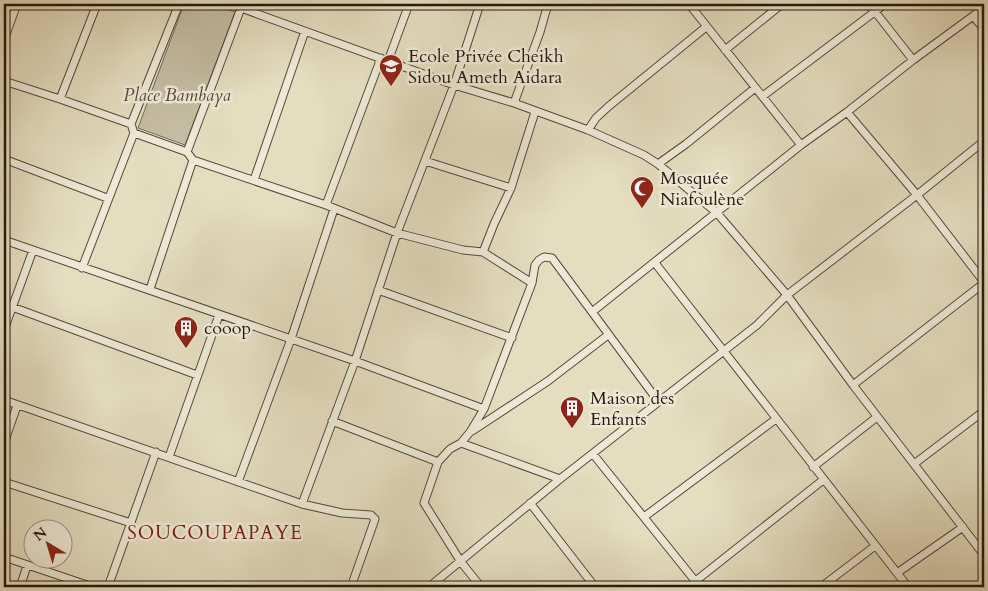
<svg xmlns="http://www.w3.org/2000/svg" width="988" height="591" viewBox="0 0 988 591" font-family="Cardo,serif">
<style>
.green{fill:#c4bca2;stroke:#746a58}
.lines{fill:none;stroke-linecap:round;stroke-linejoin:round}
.street-casing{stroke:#55493a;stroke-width:9}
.street{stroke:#ede9d6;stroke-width:7}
.labels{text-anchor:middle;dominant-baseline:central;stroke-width:5;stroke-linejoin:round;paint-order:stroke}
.poi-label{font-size:18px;fill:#25180e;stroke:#ede9d6;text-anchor:start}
.park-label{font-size:18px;font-style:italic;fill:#55493a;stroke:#ede9d6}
.neighbourhood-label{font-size:19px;letter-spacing:1px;fill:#7a1f14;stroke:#ede9d6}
</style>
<rect width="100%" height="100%" fill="#e4ddc0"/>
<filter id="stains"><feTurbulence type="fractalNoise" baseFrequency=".004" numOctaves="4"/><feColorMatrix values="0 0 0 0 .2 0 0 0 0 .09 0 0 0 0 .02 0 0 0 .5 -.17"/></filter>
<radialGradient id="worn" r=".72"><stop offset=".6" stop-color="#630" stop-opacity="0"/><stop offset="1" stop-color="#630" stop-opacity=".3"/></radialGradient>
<!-- green -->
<path class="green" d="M184,4H212L235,12L185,145L138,128Z"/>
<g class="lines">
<!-- street casing -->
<g class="street-casing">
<path id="street" d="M230,4L454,85L514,103L588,130L644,155L658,164L717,213L787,295L853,385L984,555
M689,4L801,145
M869,4L913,60
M4,13L12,16
M974,17L984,29
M4,40L17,4
M725,50L782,4
M388,61L409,4
M4,81L60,99L131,124L134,133L187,152L193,160L326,205L397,233L463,250L483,252L532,283
M763,96L885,4
M60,99L97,4
M514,103L540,32L548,4
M847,112L917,195L984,282
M131,124L179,4
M588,130L596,118L609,106L706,27
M187,152L241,8
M4,159L107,198
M425,161L511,188
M658,164L686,144L755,88
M254,180L305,31
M326,205L381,58
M4,240L355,361L484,409
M483,252L494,224L511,188L535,112
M655,263L908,587
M82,268L134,133
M150,289L193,160
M378,290L512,338
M4,304L197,375
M592,312L801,145L847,112L913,60L984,8
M4,330L33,250
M853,385L984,283
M4,400L302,504L342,513L371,515L375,519L351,587
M332,421L438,462
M472,431L548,381L608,335
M4,443L17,406
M461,443L560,479
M593,454L700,587
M169,457L219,315
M914,464L984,411
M813,467L877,417
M4,482L131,523
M238,482L291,339L334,209
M530,503L595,587
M302,504L355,361L397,233L454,85L480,4
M644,517L776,419
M4,557L93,587
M897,573L963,527
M20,587L27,566
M108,587L156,452
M429,587L560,479L757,325L787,295L917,195L984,141
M481,587L461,562L424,503L438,462L450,449L461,443L470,432L484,409L532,283L535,265L539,260L544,257L552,258L658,401
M688,587L823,480
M821,587L875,546"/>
</g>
<!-- street -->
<use href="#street" class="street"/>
</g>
<!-- icons -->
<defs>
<g id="school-pin" transform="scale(1.25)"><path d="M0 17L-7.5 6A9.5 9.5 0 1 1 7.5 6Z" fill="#8f2418" stroke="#ede9d6"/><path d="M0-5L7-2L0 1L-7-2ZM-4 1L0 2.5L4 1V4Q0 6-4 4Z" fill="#fff"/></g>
<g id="mosque-pin" transform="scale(1.25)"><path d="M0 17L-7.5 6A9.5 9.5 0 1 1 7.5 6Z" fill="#8f2418" stroke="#ede9d6"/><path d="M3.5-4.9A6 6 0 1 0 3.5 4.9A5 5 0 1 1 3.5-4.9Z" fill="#fff"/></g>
<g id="building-pin" transform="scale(1.25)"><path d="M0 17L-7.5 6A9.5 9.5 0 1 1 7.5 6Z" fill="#8f2418" stroke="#ede9d6"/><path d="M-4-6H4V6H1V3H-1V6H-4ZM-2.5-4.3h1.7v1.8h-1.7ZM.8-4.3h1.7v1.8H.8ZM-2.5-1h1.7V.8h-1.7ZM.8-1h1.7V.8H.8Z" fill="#fff"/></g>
</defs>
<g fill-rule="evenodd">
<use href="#school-pin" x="391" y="66"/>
<use href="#mosque-pin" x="642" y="188"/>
<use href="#building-pin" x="186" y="328"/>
<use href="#building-pin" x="572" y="408"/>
</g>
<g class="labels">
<!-- poi labels -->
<g class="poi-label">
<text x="408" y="56">Ecole Privée Cheikh<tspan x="408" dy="21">Sidou Ameth Aidara</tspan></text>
<text x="660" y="178">Mosquée<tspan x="660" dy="21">Niafoulène</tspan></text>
<text x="204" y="328">cooop</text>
<text x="590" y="398">Maison des<tspan x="590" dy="21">Enfants</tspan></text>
</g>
<!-- park labels -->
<g class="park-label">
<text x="177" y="95">Place Bambaya</text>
</g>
<!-- neighbourhood labels -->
<g class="neighbourhood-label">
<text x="215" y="533">SOUCOUPAPAYE</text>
</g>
</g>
<!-- margin -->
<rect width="988" height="591" fill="none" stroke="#e4ddc0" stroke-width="20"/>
<rect x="5" y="5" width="978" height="581" fill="none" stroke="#25180e" stroke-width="2.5"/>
<rect x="10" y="10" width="968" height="571" fill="none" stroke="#25180e"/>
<!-- north arrow -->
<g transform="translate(48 544) rotate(322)"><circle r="24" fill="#ede9d6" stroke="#9d9586"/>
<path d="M0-4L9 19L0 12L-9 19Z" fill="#8f2418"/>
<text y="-8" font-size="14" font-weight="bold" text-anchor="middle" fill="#25180e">N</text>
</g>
<rect width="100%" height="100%" filter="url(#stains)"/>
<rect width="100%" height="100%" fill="url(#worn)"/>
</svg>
